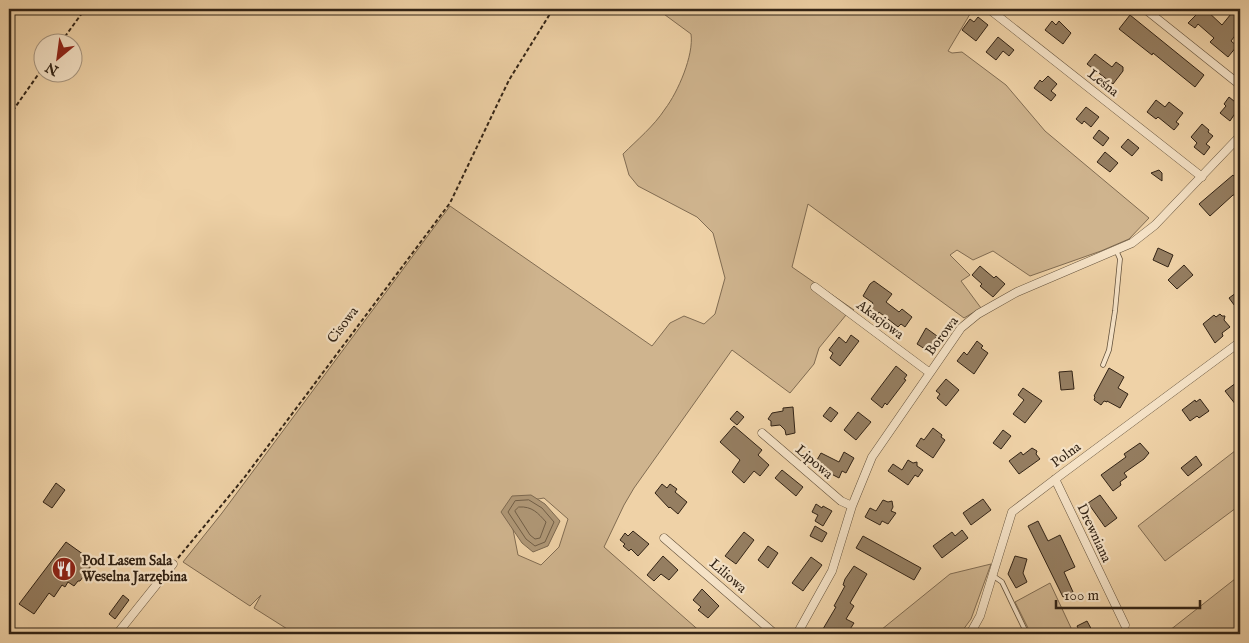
<svg xmlns="http://www.w3.org/2000/svg" width="1249" height="643" viewBox="0 0 1249 643" font-family="'IM FELL English',serif">
<style>
.green{fill:#cfb48e;stroke:#816c52;fill-rule:evenodd}
.water{fill:#af9776;stroke:#7d6950}
.lines{fill:none;stroke-linecap:round;stroke-linejoin:round}
.shore{stroke:#715e46;stroke-width:1}
.building{fill:#957e61;stroke:#332416}
.service-casing{stroke:#62503a;stroke-width:5.5}
.minor-casing{stroke:#62503a;stroke-width:9}
.path{stroke:#332416;stroke-width:2;stroke-dasharray:4 2.5;stroke-linecap:butt}
.service{stroke:#f5e2c6;stroke-width:4}
.minor{stroke:#f5e2c6;stroke-width:8}
.labels{text-anchor:middle;dominant-baseline:central;stroke-width:4.5;stroke-linejoin:round;paint-order:stroke}
.street-label{font-size:14px;fill:#332416;stroke:#f5e2c6}
.poi-label{font-size:14px;font-weight:bold;fill:#332416;stroke:#f5e2c6;text-anchor:start}
</style>
<rect width="100%" height="100%" fill="#efd2a7"/>
<filter id="stains"><feTurbulence type="fractalNoise" baseFrequency=".004" numOctaves="4"/><feColorMatrix values="0 0 0 0 .2 0 0 0 0 .09 0 0 0 0 .02 0 0 0 .5 -.17"/></filter>
<radialGradient id="worn" r=".72"><stop offset=".6" stop-color="#630" stop-opacity="0"/><stop offset="1" stop-color="#630" stop-opacity=".3"/></radialGradient>
<!-- green -->
<path class="green" d="M657,9H973L948,51L952,53L962,52L1006,85L1045,131L1149,218L1129,239L1101,251L1030,276L993,251L973,260L957,250L950,255L970,275L961,281L981,308L964,318L808,204L792,267L854,310L846,315L819,348L814,364L790,393L732,350L634,488L624,505L604,547L703,634H290L292,632L254,608L261,595L250,606L183,562L222,513L450,206L652,346L670,323L684,316L704,324L715,314L725,278L713,233L697,217L638,186L629,175L623,154C637,140 654,126 665,109C678,92 694,55 691,34ZM544,498L568,519L559,547L541,565L518,555L508,504Z
M1240,447V505L1165,561L1138,526Z
M991,564L971,619L960,634H876L950,574Z
M1240,575V634H1165Z
M1050,583L1072,630L1063,634H1031L1015,602Z"/>
<!-- water -->
<path class="water" d="M531,495L545,504L560,521L548,546L533,552L522,543L501,512L512,496Z"/>
<g class="lines">
<!-- shore -->
<path class="shore" d="M529,500L542,508L554,522L545,542L535,546L526,539L508,512L515,501Z
M519,507C532,506 538,513 546,522L540,538L535,539L530,535L516,513L515,511Z"/>
</g>
<!-- building -->
<path class="building" d="M1202,9H1205L1222,25L1235,9L1240,13V29L1231,41L1237,46L1228,57L1210,42L1214,38L1198,24L1195,28L1188,23Z
M1130,15L1204,75L1195,87L1153,53L1152,55L1119,29Z
M978,17L988,25L976,41L962,30L970,19L974,22Z
M1052,21L1056,25L1059,21L1071,33L1063,44L1045,30Z
M998,37L1014,50L1009,56L1003,51L996,60L986,52Z
M1095,54L1112,67L1116,62L1123,67V71L1113,84L1087,64Z
M1048,76L1057,84L1051,91L1056,95L1051,101L1034,88L1040,80L1042,82Z
M1229,97L1240,106L1230,121L1220,113L1226,106L1224,104Z
M1156,100L1165,107L1169,102L1183,113L1176,122L1179,124L1174,130L1158,117L1156,119L1147,112Z
M1086,107L1099,117L1091,127L1084,121L1082,124L1076,119Z
M1202,124L1209,130L1208,132L1213,136L1206,144L1210,147L1204,155L1194,147L1197,143L1191,137Z
M1099,130L1109,138L1103,146L1093,138Z
M1128,139L1139,148L1132,156L1121,147Z
M1105,152L1118,163L1110,172L1097,162Z
M1159,170L1162,173V181L1151,173Z
M1233,175L1240,183L1238,195H1233L1210,216L1199,204Z
M1158,248L1173,255L1168,267L1153,260Z
M1184,265L1193,275L1177,289L1168,280Z
M980,266L994,278L996,276L1005,284L993,297L980,286L982,284L972,275Z
M874,281L892,294L886,302L899,312L902,309L912,317L905,327L901,324L898,327L879,312L875,318L867,313L873,303L863,296L870,284Z
M1240,290V313L1229,298Z
M1220,314L1222,316H1225L1224,320L1230,327L1222,333L1223,336L1215,343L1203,324L1214,315L1216,317Z
M926,328L937,336L929,347L927,346L925,349L917,344Z
M851,335L859,341L840,366L830,358L833,353L829,350L839,337L846,343Z
M977,341L983,346L981,348L988,353L974,374L957,361L964,352L967,355Z
M896,366L907,375L904,379L906,380L887,405L885,403L882,408L871,399Z
M1109,368L1124,377L1118,388L1128,394L1120,408L1107,401V402L1104,401L1101,405L1094,400L1095,397L1094,396Z
M1072,371L1074,389L1061,390L1059,372Z
M946,379L959,390L946,406L937,398L940,394L936,391Z
M1240,380V402L1236,405L1225,391Z
M1023,388L1042,401L1025,423L1013,414L1024,400L1018,395Z
M1200,399L1209,411L1199,418L1197,416L1190,421L1182,410L1195,400L1196,402Z
M793,407L795,433L786,435L785,430L780,425L771,426V421L768,419L772,413L783,411V408Z
M830,407L838,413L831,422L823,416Z
M737,411L744,417L737,425L730,419Z
M858,412L871,422L856,440L844,430Z
M734,426L762,450L758,455L769,465L760,476L754,471L744,483L732,472L740,460L720,442Z
M933,428L942,435L941,437L945,440L933,458L916,446L921,438L924,440Z
M1003,430L1011,436L1001,449L993,443Z
M1140,443L1149,453L1144,459L1124,473L1127,477L1120,482L1121,485L1113,491L1101,475L1126,457L1124,454Z
M1032,448L1037,451L1036,454L1040,459L1019,474L1009,461L1021,452L1023,455Z
M844,452L854,458L846,473L842,471L839,478L814,465L821,453L839,462Z
M1196,456L1202,465L1188,476L1181,468Z
M908,460L913,463L917,462V466L923,470L918,477L915,475L908,485L888,471L893,464L902,470Z
M782,470L803,487L796,496L775,478Z
M56,483L65,490L52,508L43,502Z
M662,484L667,488L670,484L677,489L675,492L687,502L678,514L670,507L669,508L655,493Z
M1100,495L1117,518L1105,527L1088,503Z
M983,499L991,510L971,525L963,513Z
M883,500L888,502L892,501L893,507L891,511L896,513L888,524L882,521L880,525L865,517L870,508L876,511Z
M816,504L822,508L823,506L832,511L823,526L815,521L818,515L812,512Z
M1038,521L1048,541L1060,535L1075,567L1064,572L1073,592L1063,597L1028,526Z
M815,526L827,533L822,542L810,536Z
M962,530L968,538L942,558L933,546L952,532L955,536Z
M633,531L649,544L638,556L631,549L629,551L623,546L625,544L620,540L625,533L628,536Z
M744,532L754,540L736,564L725,556Z
M863,536L921,568L914,580L856,548Z
M66,542L94,562L80,581H78L74,586L68,582L65,587L62,585L54,597L49,593L34,614L19,604Z
M768,546L778,553L768,568L758,560Z
M663,556L678,570L669,580L661,574L654,581L647,575Z
M1015,556L1027,559L1023,573L1027,582L1016,588L1008,574Z
M811,557L822,565L803,591L792,583Z
M854,566L867,574L850,603L854,606L846,619L854,623L847,634H820L836,607L834,606L845,586L843,585L845,579Z
M702,589L719,606L708,618L698,610L701,607L693,600Z
M123,595L129,600L115,619L109,614Z
M1087,621L1094,634H1081L1077,626Z"/>
<g class="lines">
<!-- service casing -->
<g class="service-casing">
<path id="service" d="M1103,365L1109,350L1115,311L1120,259L1116,250
M992,575L1002,582L1027,634"/>
</g>
<!-- minor casing -->
<g class="minor-casing">
<path id="minor" d="M989,9L1202,177
M1145,9L1240,85
M815,287L930,373
M762,433L841,501L852,506
M1055,479L1125,625
M664,538L775,634
M117,634L173,564
M797,634L832,571L852,506L872,457L961,328L978,314L1017,292L1132,243L1155,225L1240,136
M970,634L980,616L1012,512L1062,474L1240,342"/>
</g>
<!-- path -->
<path class="path" d="M61,42L85,9
M9,116L42,69
M178,558L244,478L450,203L509,80L553,9"/>
<!-- service -->
<use href="#service" class="service"/>
<!-- minor -->
<use href="#minor" class="minor"/>
</g>
<!-- icons -->
<defs>
<g id="restaurant-disc" transform="scale(1.25)"><circle r="9.5" fill="#8f2418" stroke="#f5e2c6"/><path d="M-5-6h1v4h1v-4h1v4h1v-4h1v5L-1.5 .5V6h-2V.5L-5-1ZM5-6V6H3V1.5H1.5Q1.5-4 5-6Z" fill="#fff"/></g>
</defs>
<g fill-rule="evenodd">
<use href="#restaurant-disc" x="64" y="569"/>
</g>
<g class="labels">
<!-- street labels -->
<g class="street-label">
<text transform="translate(1103 83) rotate(38)">Leśna</text>
<text transform="translate(880 320) rotate(37)">Akacjowa</text>
<text transform="translate(343 325) rotate(-53)">Cisowa</text>
<text transform="translate(942 336) rotate(-53)">Borowa</text>
<text transform="translate(1066 455) rotate(-36)">Polna</text>
<text transform="translate(814 462) rotate(41)">Lipowa</text>
<text transform="translate(1094 533) rotate(65)">Drewniana</text>
<text transform="translate(728 576) rotate(41)">Liliowa</text>
</g>
<!-- poi labels -->
<g class="poi-label">
<text x="82" y="561">Pod Lasem Sala<tspan x="82" dy="16">Weselna Jarzębina</tspan></text>
</g>
</g>
<!-- margin -->
<rect width="1249" height="643" fill="none" stroke="#efd2a7" stroke-width="30"/>
<rect x="10" y="10" width="1229" height="623" fill="none" stroke="#332416" stroke-width="2.5"/>
<rect x="15" y="15" width="1219" height="613" fill="none" stroke="#332416"/>
<!-- north arrow -->
<g transform="translate(58 58) rotate(209)"><circle r="24" fill="#f5e2c6" stroke="#a79680"/>
<path d="M0-4L9 19L0 12L-9 19Z" fill="#8f2418"/>
<text y="-8" font-size="14" font-weight="bold" text-anchor="middle" fill="#332416">N</text>
</g>
<!-- scale -->
<path d="M1056 600v8h144v-8" fill="none" stroke="#332416" stroke-width="2.5"/>
<text x="1064" y="600" font-size="15" fill="#332416" stroke="#f5e2c6" stroke-width="4" paint-order="stroke">100 m</text>
<rect width="100%" height="100%" filter="url(#stains)"/>
<rect width="100%" height="100%" fill="url(#worn)"/>
</svg>
